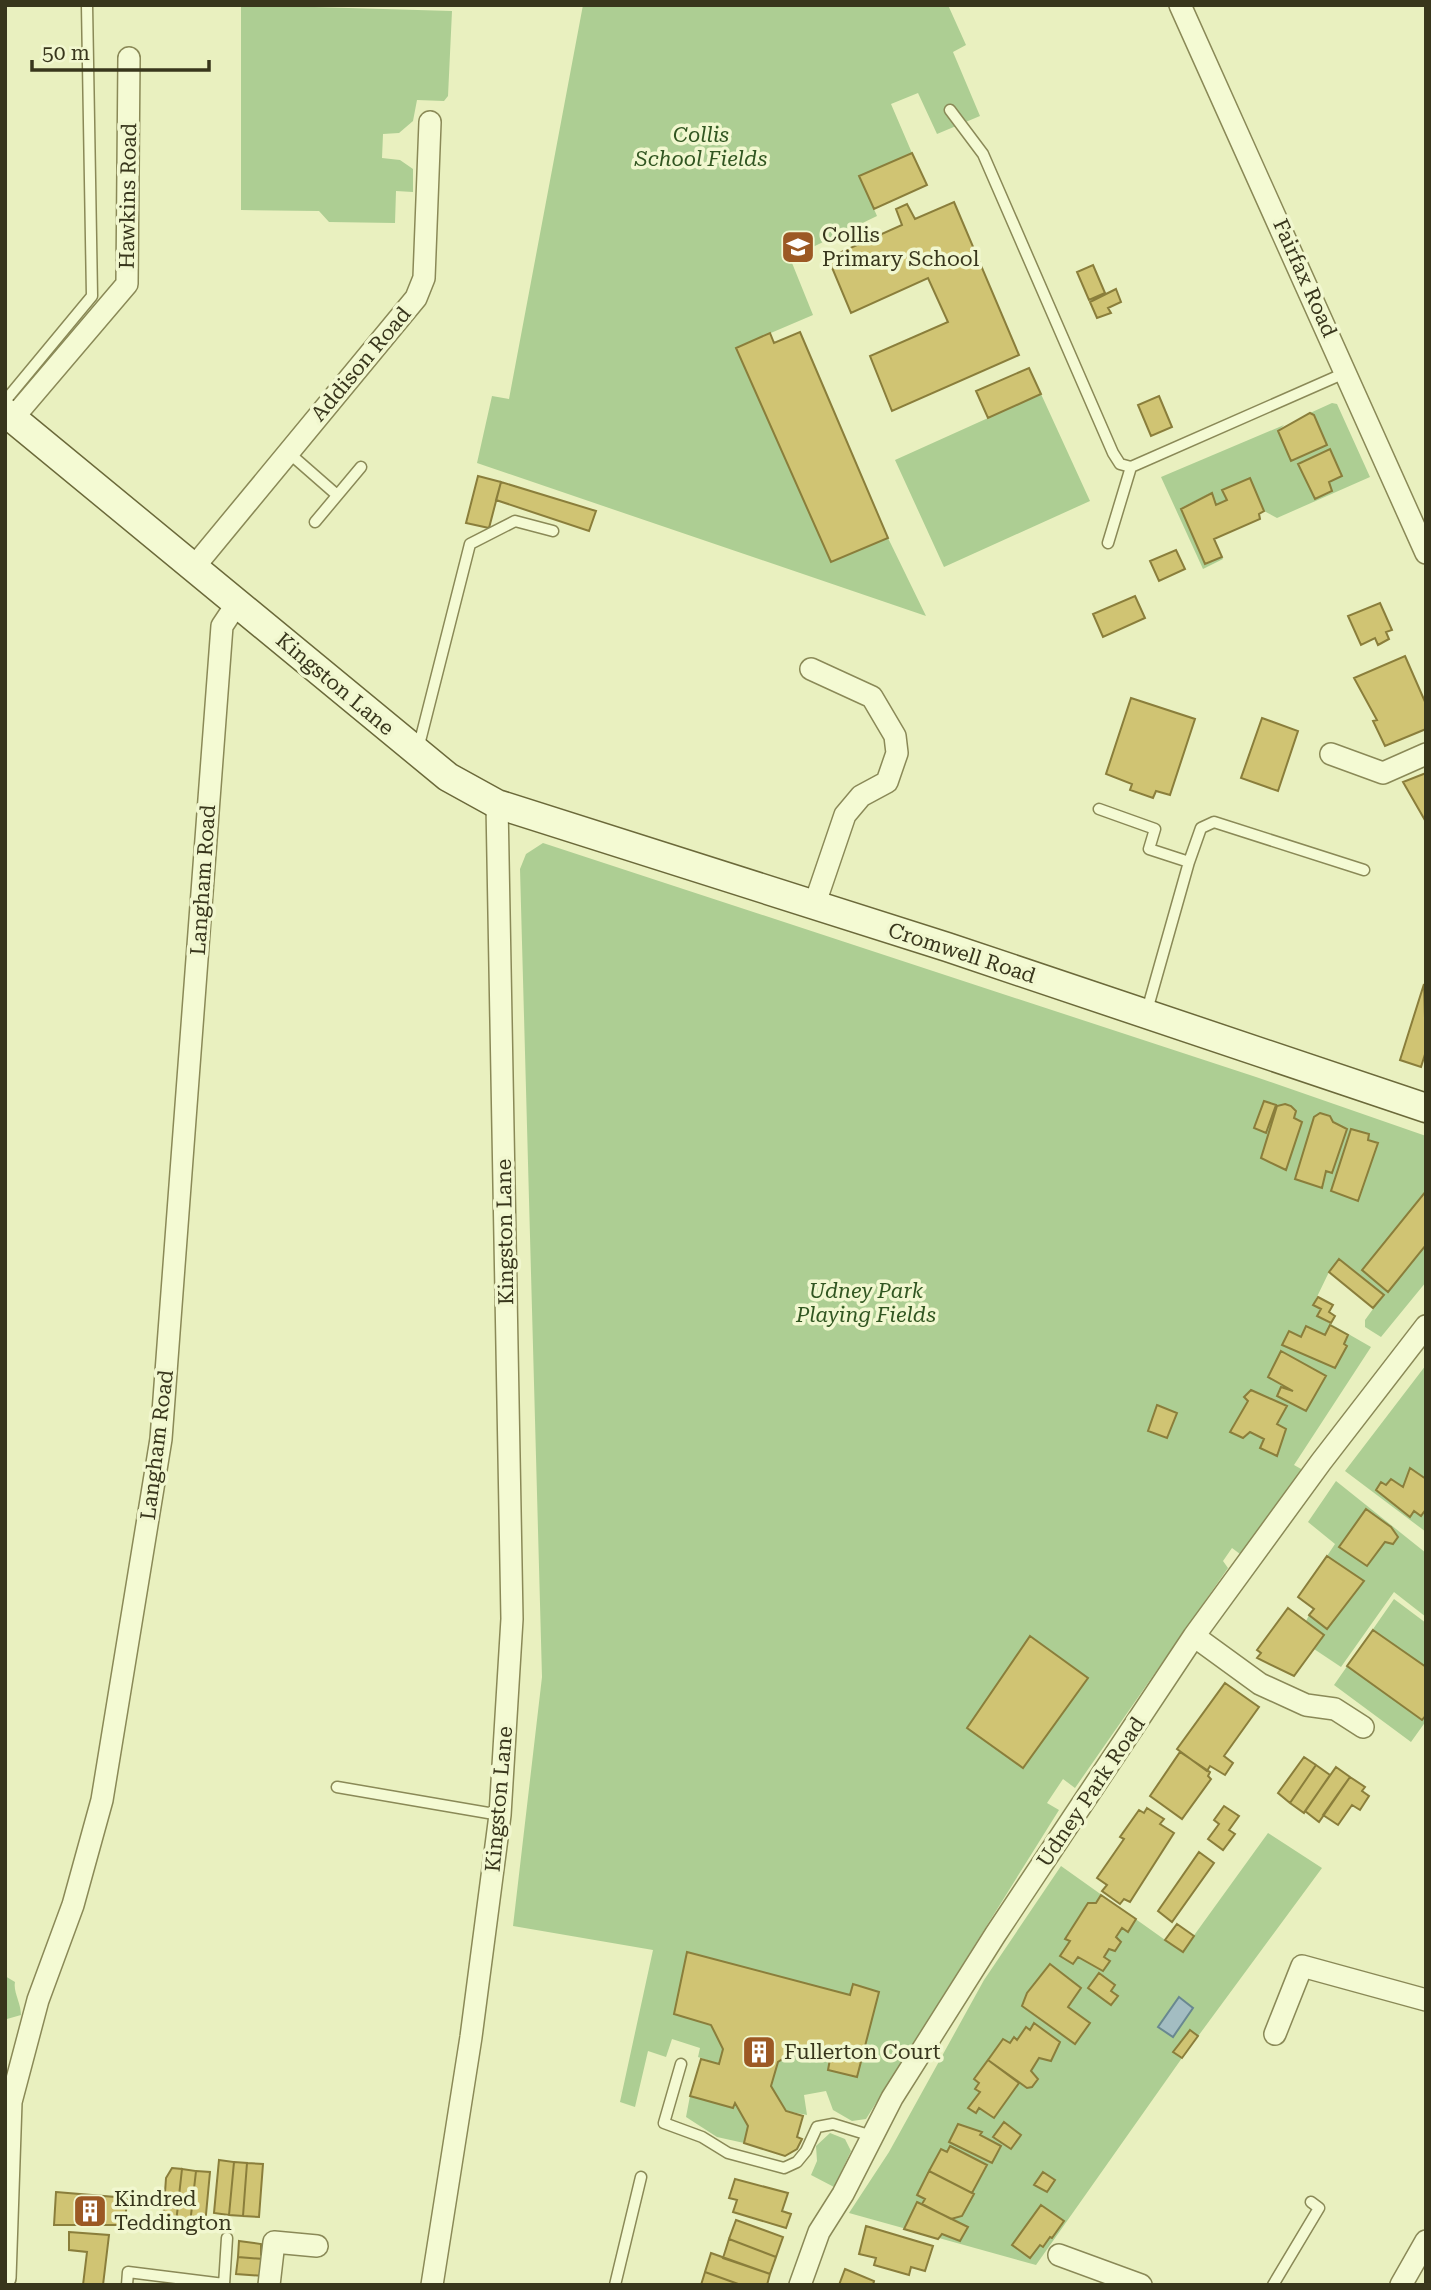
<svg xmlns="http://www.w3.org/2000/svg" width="1431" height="2290" viewBox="0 0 1431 2290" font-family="'Roboto Serif',serif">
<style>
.green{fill:#adce93;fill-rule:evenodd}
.water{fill:#a3bdc2;stroke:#698890;stroke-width:2}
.building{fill:#d0c473;stroke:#8a7e3b;stroke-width:2}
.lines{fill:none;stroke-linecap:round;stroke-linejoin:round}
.service-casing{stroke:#8a8957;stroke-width:13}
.minor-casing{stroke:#8a8957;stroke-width:24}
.secondary-casing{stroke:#6b693a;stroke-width:31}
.service{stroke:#f4fad3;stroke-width:10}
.minor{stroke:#f4fad3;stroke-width:21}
.secondary{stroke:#f4fad3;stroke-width:28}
.labels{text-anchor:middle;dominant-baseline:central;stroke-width:7;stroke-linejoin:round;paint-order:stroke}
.park-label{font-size:21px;font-style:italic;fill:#315621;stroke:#f1f7cf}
.street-label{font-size:21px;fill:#38361c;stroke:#f1f7cf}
.poi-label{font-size:21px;fill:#38361c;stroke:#f1f7cf;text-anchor:start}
</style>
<rect width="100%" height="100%" fill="#e9f0bf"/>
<!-- green -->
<path class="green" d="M241,5L452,11L448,96L444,101L417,100L413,121L399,133L383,134L382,158L400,160L413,169V192L396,191L395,223L329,222L319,211L241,210Z
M583,5H948L966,45L953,52L980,116L937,134L918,93L891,104L912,153L860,177L877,216L790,258L813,315L736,348L831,562L888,538L926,616L477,463L492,396L509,399Z
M1041,394L1090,501L944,567L895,460Z
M1332,403L1337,404L1370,477L1277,518L1264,511L1250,478L1223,490L1227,500L1216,505L1211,493L1181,508L1205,564L1222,557L1223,559L1203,569L1161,477L1284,425L1278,431L1291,460L1310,413ZM1330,450L1342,476L1329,482L1332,492L1315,499L1298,464Z
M543,843L1256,1077L1426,1136V1282L1381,1337L1365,1327V1320L1383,1295L1340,1259L1329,1272L1313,1305L1321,1309L1317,1316L1371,1347L1294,1465L1303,1470L1240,1554L1232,1548L1223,1561L1228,1568L1075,1788L1063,1779L1047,1803L1059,1810L866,2119L852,2121L833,2110L826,2091L804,2095L807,2115L786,2111L771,2086L778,2062L802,2047L831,2054L828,2070L857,2077L879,1992L853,1984L850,1995L687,1953L674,2014L711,2025L723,2049L719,2064L698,2057L700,2048L672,2039L666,2057L648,2051L635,2107L620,2102L653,1950L513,1926L542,1677L520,869L526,854Z
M1426,1365V1532L1345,1471Z
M1336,1481L1426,1553V1617L1394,1592L1341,1667L1314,1649L1324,1635L1306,1621L1309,1615L1327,1629L1363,1581L1327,1556L1335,1544L1308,1522Z
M1394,1599L1426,1623V1721L1411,1742L1334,1685Z
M1268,1833L1322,1868L1182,2058L1036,2265L849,2213L889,2152L984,1980L1061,1866L1182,1952Z
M5,1976L15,1982C13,1992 21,2003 21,2015L7,2019Z
M690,2096L733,2108L735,2103L748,2126L744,2143L717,2137L686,2117Z
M830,2133L845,2139L851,2151L834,2187L811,2175L817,2161L816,2146Z"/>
<!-- water -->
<path class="water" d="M1179,1997L1193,2008L1173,2037L1158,2027Z"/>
<!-- building -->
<path class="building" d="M912,153L927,185L874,209L859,176Z
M954,202L1019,355L892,411L870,356L948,322L928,278L851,313L828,258L902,225L896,209L907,204L915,219Z
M1093,265L1105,293L1089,300L1077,272Z
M1116,289L1121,302L1108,308L1111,313L1097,318L1090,302Z
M800,332L888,538L831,562L736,348L770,333L774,343Z
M1029,368L1041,394L988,418L976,391Z
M1159,396L1172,427L1151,436L1138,405Z
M1310,413L1314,415L1327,445L1291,461L1278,431Z
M1330,449L1342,476L1329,482L1332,491L1315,499L1298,464Z
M478,476L501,482L489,528L466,523Z
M1250,478L1264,511L1259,514L1260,519L1214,539L1222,557L1205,564L1181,509L1212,493L1216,505L1227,500L1222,490Z
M501,482L596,511L589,531L496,500Z
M1176,550L1185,569L1159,581L1150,561Z
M1135,596L1145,618L1103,637L1093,614Z
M1380,603L1392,630L1386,632L1389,639L1378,645L1375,638L1361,645L1348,616Z
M1405,656L1426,704V729L1385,746L1373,721L1377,720L1354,678Z
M1131,698L1195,719L1170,795L1156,791L1153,798L1130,790L1132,784L1106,774Z
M1262,718L1298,731L1278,791L1241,778Z
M1426,773V822L1403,782Z
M1424,984L1426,1051L1421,1067L1400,1060Z
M1264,1101L1276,1105L1266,1133L1254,1128Z
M1285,1104L1291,1106L1296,1111L1294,1118L1302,1122L1286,1170L1261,1158L1277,1106Z
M1320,1113L1330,1116L1333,1122L1347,1129L1332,1173L1326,1171L1322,1188L1295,1179L1314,1117Z
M1351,1129L1369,1134L1368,1140L1378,1143L1358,1201L1331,1191Z
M1426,1191V1245L1388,1292L1362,1270Z
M1339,1259L1384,1295L1373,1308L1329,1272Z
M1318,1297L1333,1305L1329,1312L1335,1316L1331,1323L1317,1316L1321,1309L1313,1305Z
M1330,1325L1348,1335L1344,1344L1347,1346L1335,1368L1282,1345L1289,1331L1301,1337L1306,1326L1325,1335Z
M1281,1351L1326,1376L1306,1411L1277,1396L1281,1387L1293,1391L1268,1377Z
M1251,1390L1287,1406L1277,1424L1286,1429L1277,1456L1260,1448L1264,1439L1250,1432L1243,1438L1230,1432L1248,1401L1244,1397Z
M1157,1405L1177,1413L1167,1438L1148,1431Z
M1410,1468L1426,1479V1509L1421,1516L1414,1511L1410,1517L1376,1490L1381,1482L1386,1485L1391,1479L1403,1487Z
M1366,1509L1391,1527L1398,1537L1393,1544L1385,1542L1367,1566L1339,1547Z
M1327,1556L1364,1581L1327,1629L1309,1615L1314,1609L1298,1597Z
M1288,1608L1324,1635L1294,1676L1257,1658L1261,1653L1257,1650Z
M1373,1630L1426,1667V1715L1422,1720L1347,1666Z
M1030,1636L1088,1678L1023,1768L967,1728Z
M1225,1683L1259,1707L1224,1756L1233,1763L1225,1775L1210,1766L1207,1771L1177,1749Z
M1180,1752L1210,1772L1208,1776L1211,1779L1182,1819L1150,1796Z
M1304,1757L1316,1765L1290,1803L1278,1793Z
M1316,1765L1330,1775L1304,1813L1290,1803Z
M1336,1767L1350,1777L1319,1822L1305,1811Z
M1350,1777L1365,1787L1362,1791L1369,1796L1360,1810L1352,1805L1338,1825L1323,1815Z
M1224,1806L1239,1816L1229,1830L1235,1834L1223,1850L1208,1839L1219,1824L1214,1820Z
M1147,1808L1164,1819L1160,1824L1174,1833L1130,1902L1124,1899L1120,1904L1102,1891L1107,1885L1097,1878L1124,1839L1120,1837L1139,1810L1144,1813Z
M1199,1852L1214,1863L1172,1922L1158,1911Z
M1101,1895L1136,1919L1128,1932L1122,1928L1116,1937L1121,1942L1115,1951L1109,1949L1104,1957L1110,1961L1103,1971L1078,1957L1073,1964L1060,1956L1070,1941L1065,1939L1088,1903H1096Z
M1177,1924L1194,1936L1183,1952L1165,1940Z
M687,1952L850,1995L853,1984L879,1992L857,2077L828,2070L831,2054L802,2047L778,2062L771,2086L786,2111L803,2116L797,2137L802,2139L797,2149L785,2156L744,2143L748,2126L735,2103L733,2108L690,2096L701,2059L719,2064L723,2049L711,2025L674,2014Z
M1050,1964L1081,1988L1068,2007L1090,2023L1075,2044L1022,2006L1027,1993Z
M1099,1973L1115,1985L1111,1991L1118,1996L1111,2005L1088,1988Z
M1034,2023L1060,2042L1051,2061L1039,2058L1031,2071L1038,2079L1032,2087L1027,2088L988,2060L1003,2039L1010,2043L1014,2037L1017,2040L1026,2027L1030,2030Z
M1190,2030L1198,2036L1182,2058L1173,2052Z
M988,2060L1019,2083L994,2118L979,2108L976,2113L968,2108L980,2092L975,2089L979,2083L974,2079Z
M1004,2122L1021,2135L1011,2149L993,2137Z
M958,2124L982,2132L980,2135L1001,2146L992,2163L949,2142Z
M950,2146L987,2165L972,2193L929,2171L941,2149L947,2152Z
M219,2160L234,2162L229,2215L214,2213Z
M234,2162L247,2163L243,2216L229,2215Z
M247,2163L263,2164L259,2217L243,2216Z
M172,2168L182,2169L176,2223L163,2222L166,2178Z
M182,2169L196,2171L190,2224L176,2223Z
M196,2171L210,2172L205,2225L190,2224Z
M929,2171L974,2194L962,2216L951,2219L922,2204L925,2199L917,2195Z
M1043,2172L1055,2180L1047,2192L1034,2185Z
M735,2179L788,2193L782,2211L791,2214L786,2228L733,2212L737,2200L729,2198Z
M56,2192L127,2198L125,2225H54Z
M917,2202L968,2227L960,2241L942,2234L938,2239L904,2229Z
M1041,2205L1064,2221L1052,2238L1050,2237L1043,2247L1040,2245L1030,2258L1012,2245Z
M736,2220L783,2237L776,2257L729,2239Z
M866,2226L933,2246L925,2271L911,2267L909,2275L874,2265L876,2258L859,2254Z
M69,2232L109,2235L103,2285H83L87,2252L69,2250Z
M729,2239L776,2257L770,2274L723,2258Z
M239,2241L261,2244V2255L264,2259L238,2257Z
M711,2253L770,2274L767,2285H741L705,2272Z
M238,2257L264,2259L263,2276L236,2274Z
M845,2269L874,2281L873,2285H839Z
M705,2272L741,2285H701Z"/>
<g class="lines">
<!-- service casing -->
<g class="service-casing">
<path id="service" d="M950,110L983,154L1113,453L1120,464L1131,467
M5,401L92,296L87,5
M289,453L337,495
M315,522L361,467
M1108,543L1131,467L1347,372
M418,749L470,544L515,521L553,531
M1099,809L1155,829L1149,849L1189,862L1146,1014
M1189,862L1201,828L1214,822L1364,870
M337,1787L500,1815
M681,2064L664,2123L702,2137L728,2153L784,2168L797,2162L806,2151L817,2127L833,2124L872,2136
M127,2285L128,2272L224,2284
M224,2285L227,2238
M615,2285L641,2177
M1273,2285L1319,2208L1311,2202"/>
</g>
<!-- minor casing -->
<g class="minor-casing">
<path id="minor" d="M1180,5L1426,553
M13,418L127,284L129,58
M194,567L416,298L424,278L430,122
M811,669L872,697L895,736L897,753L887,782L861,796L845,815L814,906
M1331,754L1383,773L1426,754
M1194,1636L1260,1684L1306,1705L1335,1709L1363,1727
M1275,2034L1302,1966L1426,2000
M1059,2255L1141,2285
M5,2278L11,2102L38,2000L73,1905L102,1800L161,1439L222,626L238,602
M269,2285L274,2242L317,2246
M432,2285L471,2037L500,1815L512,1619L497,804
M800,2285L819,2232L843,2194L892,2098L995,1935L1194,1636L1321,1462L1426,1326
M1401,2285L1426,2241"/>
</g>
<!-- secondary casing -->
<g class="secondary-casing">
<path id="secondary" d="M5,412L448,777L497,804L947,947L1426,1108"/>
</g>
<!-- service -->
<use href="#service" class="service"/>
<!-- minor -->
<use href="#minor" class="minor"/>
<!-- secondary -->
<use href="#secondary" class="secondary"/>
</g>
<!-- icons -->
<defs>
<g id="school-square" transform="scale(1.75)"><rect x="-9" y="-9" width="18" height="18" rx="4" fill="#9c5924" stroke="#f1f7cf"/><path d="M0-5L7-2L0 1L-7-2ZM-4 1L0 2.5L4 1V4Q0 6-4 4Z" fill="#fff"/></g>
<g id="building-square" transform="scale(1.75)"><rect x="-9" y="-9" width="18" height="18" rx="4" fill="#9c5924" stroke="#f1f7cf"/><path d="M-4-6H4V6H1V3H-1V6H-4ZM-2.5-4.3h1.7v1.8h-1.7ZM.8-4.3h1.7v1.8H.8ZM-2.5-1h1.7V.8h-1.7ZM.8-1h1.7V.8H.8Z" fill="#fff"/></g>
</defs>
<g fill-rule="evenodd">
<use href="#school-square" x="798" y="247"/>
<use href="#building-square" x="759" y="2052"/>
<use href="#building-square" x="90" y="2211"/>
</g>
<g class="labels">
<!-- park labels -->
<g class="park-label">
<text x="701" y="135">Collis<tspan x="701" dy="24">School Fields</tspan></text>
<text x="866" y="1291">Udney Park<tspan x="866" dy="24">Playing Fields</tspan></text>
</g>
<!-- street labels -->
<g class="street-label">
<text transform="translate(128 196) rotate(-89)">Hawkins Road</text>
<text transform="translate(1305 278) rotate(66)">Fairfax Road</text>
<text transform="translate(361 364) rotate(-50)">Addison Road</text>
<text transform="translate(335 684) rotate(40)">Kingston Lane</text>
<text transform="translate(203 880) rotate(-86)">Langham Road</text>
<text transform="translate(962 953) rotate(18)">Cromwell Road</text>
<text transform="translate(505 1232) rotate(-91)">Kingston Lane</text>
<text transform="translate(157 1445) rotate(-83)">Langham Road</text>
<text transform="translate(1091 1792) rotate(-56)">Udney Park Road</text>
<text transform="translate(499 1799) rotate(-85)">Kingston Lane</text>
</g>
<!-- poi labels -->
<g class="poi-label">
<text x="822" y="235">Collis<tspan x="822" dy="24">Primary School</tspan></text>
<text x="784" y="2052">Fullerton Court</text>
<text x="114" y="2199">Kindred<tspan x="114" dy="24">Teddington</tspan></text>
</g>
</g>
<!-- border -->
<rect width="1431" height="2290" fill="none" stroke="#38361c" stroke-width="14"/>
<!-- scale -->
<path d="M32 60v10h177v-10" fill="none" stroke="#38361c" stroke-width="3.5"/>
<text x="42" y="60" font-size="21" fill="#38361c" stroke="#f1f7cf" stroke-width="5" paint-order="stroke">50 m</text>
</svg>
